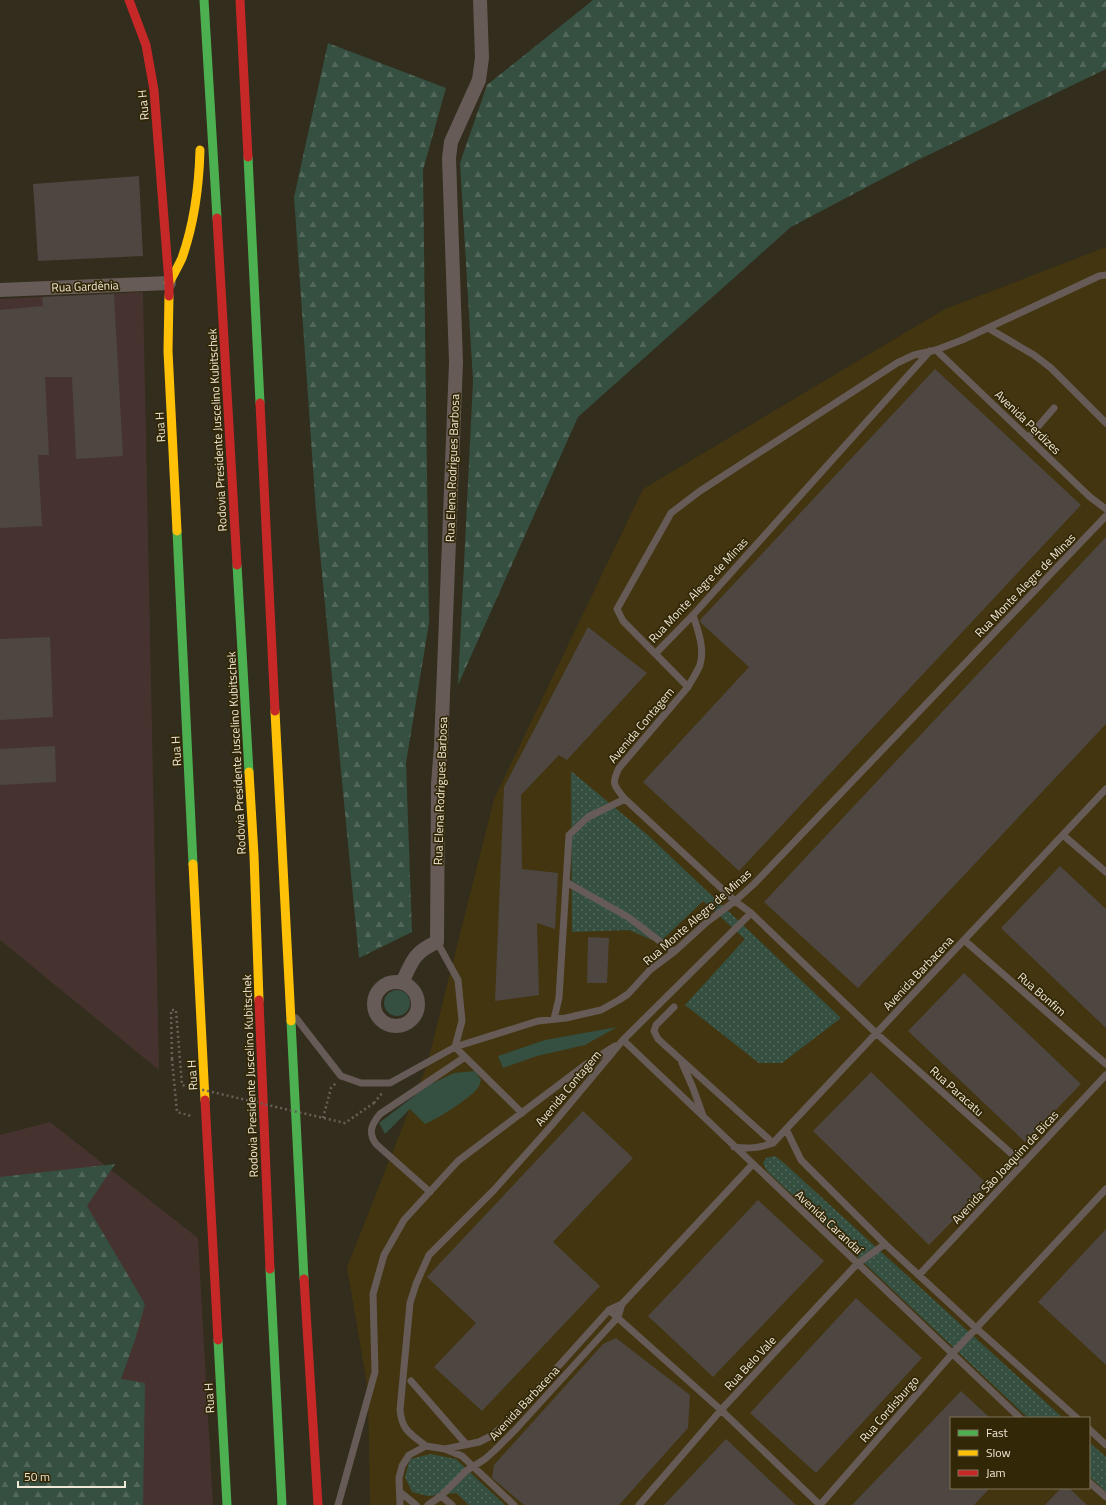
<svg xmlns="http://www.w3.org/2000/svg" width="1106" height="1505" viewBox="0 0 1106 1505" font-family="'Titillium Web',sans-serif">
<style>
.built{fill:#423510;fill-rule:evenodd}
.industrial{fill:#46332f}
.green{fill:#354f40}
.forest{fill:url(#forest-firs)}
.park{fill:url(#park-dots)}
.building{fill:#4e4640}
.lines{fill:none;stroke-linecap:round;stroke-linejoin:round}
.path{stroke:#68615a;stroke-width:2.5;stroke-dasharray:2 3;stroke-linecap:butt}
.lane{stroke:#665b57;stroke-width:7}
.street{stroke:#665b57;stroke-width:14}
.fast{stroke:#4caf50;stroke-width:9}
.slow{stroke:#ffc107;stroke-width:9}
.jam{stroke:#c62828;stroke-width:9}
.path-bridge{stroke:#68615a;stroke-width:2.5;stroke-dasharray:2 3;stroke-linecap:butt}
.labels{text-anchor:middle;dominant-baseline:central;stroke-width:3.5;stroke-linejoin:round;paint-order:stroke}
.street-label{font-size:12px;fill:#efe8d6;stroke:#322707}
</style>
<defs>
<pattern id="forest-firs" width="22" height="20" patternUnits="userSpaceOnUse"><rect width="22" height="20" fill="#354f40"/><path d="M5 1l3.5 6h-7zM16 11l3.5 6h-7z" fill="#53685b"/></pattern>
<pattern id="park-dots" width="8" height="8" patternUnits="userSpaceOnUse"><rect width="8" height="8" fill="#354f40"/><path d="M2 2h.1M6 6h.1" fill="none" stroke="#53685b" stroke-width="1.8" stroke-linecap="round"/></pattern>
</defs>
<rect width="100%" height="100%" fill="#322d1c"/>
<!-- built -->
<path class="built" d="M1106,247V1505H370L368,1391L347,1267L427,1065L494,799L643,489L945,309ZM951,1418H1089V1488H951Z"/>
<!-- industrial -->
<path class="industrial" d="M143,292L159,1070L0,940V299Z
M50,1122L198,1238L213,1505H0V1135Z"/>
<!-- green -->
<path class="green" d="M384 1003a13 13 0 1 1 26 0a13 13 0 1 1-26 0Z
M617,1027L585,1045L537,1056L503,1068L498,1056L545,1040Z
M475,1071L481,1080C480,1082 480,1084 479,1086C473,1097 437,1119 425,1124L410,1109L385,1134L379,1123L427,1086L454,1073Z"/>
<!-- forest -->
<path class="forest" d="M593,0H1106V69L916,161L791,227L578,417L458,685L473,381L460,163L487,85Z
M328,43L446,88L423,170L429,623L406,763L412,932L359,958L316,511L294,197Z
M115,1164L87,1206L145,1304L135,1340L121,1379L145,1383L143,1505H0V1177Z"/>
<!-- park -->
<path class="park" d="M571,771L650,837L841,1018L782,1063H759L685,1005L745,939L703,901L659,943L629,930L572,932Z
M775,1156L784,1163L1063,1418H1028L767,1171L763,1163L766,1158Z
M1089,1442L1106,1457V1492L1089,1476Z
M431,1454L456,1459L505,1505H469L456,1493L428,1496L412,1492L405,1477L410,1459Z"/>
<!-- building -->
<path class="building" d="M139,176L143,256L38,261L33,184Z
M114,294L123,456L76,459L72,377H45L49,455H38L42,526L0,528V310L43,306L42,297Z
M935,369L1081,505L739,871L643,782L749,667L701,623L700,620Z
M1106,537V724L858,988L764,902Z
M588,627L647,673L567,760L559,755L521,795L522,869L558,873L555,929L537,923L539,995L495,1001L504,787Z
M50,637L53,717L0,720V639Z
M55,746L56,782L0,785V749Z
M1060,866L1106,909V1028L1001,928Z
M588,937L609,938L607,983H587Z
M964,973L1081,1084L1025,1142L908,1031Z
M871,1072L988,1185L929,1245L813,1131Z
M583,1111L633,1158L553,1242L600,1286L482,1411L434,1367L476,1323L427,1277Z
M758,1200L824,1261L713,1377L648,1316Z
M1106,1229V1365L1038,1302Z
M856,1298L922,1358L816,1473L750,1413Z
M616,1338L690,1395L688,1428L619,1505H524L492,1478L494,1465L603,1344Z
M961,1391L990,1418H951V1488H990L974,1505H852Z
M726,1439L796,1505H664Z
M1061,1488H1069L1087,1505H1045Z"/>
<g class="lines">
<!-- path -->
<path class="path" d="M172,1059L177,1112L191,1116
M374,1103L382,1093
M323,1118L331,1088L336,1083"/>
<!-- lane -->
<path class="lane" d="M988,328L1034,355L1051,368L1106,423
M936,350L1090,497L1106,509
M1028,438L1054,408
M656,653L693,615L930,351
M688,687C692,680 697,672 700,665C705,648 698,631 693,615
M1063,835L1106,872
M566,882L628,917L674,952
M964,940L1106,1064
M437,942L458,980L462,1021L455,1047
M674,1007L656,1025L654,1031L658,1039L773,1143
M296,1018L341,1076L361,1083H390L455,1047L538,1021L566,1018L601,1010L619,1000L628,994L650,970L674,952L707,922L735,901L754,884L1106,516
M554,1019L559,998L569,835L588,817L625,799
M623,1040L1020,1418
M455,1047L522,1113
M682,1063L693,1088L703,1116
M786,1129L801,1160L885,1244L976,1328L1077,1418
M734,1147C749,1149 759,1148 773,1143L1106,789
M1023,1164L876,1033L751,913L735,901L625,799C614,786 611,784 619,768L688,687L623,621L617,609L671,513L700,491L897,363L914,355L936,350L962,340L1099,276L1106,275
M430,1192L376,1144C368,1133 371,1125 380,1114L465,1057
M919,1275L1106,1075
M609,1310L721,1410L820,1505
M411,1381L466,1444
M1089,1429L1106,1445
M426,1446C411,1434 402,1431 400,1410L410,1303L416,1284L429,1255L494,1190L552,1125L623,1040L751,913
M445,1449L479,1442L489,1437L497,1431L509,1421L609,1310L622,1304L752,1165
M1089,1482L1106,1497
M400,1492L416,1505
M441,1496L452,1505
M338,1505L375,1372L373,1294L384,1255L404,1220L458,1161L585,1065L615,1046
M400,1505L399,1478L402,1466L409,1455L426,1446L445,1449L462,1456L514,1505
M428,1505L441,1496L466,1471L485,1459L495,1450L516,1429L618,1317L622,1304
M639,1505L721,1410L857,1264L885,1244
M820,1505L952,1354L1106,1189"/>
<!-- street -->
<path class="street" d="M0,290L169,283
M374 1004a22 22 0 1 1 44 0a22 22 0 1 1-44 0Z
M402,983C412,961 414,952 437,942L438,784L441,746L456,362L449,158L451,142L479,80L482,58L480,0"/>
<!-- fast -->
<path class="fast" d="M204,0L217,218
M248,157L260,403
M177,531L193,864
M237,565L249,772
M291,1021L304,1279
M270,1269L282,1505
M218,1340L227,1505"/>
<!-- slow -->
<path class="slow" d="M169,283C173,275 178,267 182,258C194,224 199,187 200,150
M169,296L168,351L177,531
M275,711L291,1021
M249,772L254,855L259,1000
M193,864L205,1100"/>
<!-- jam -->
<path class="jam" d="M129,0L146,45L154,90L169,283V296
M240,0L248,157
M217,218L237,565
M260,403L275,711
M259,1000L270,1269
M205,1100L218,1340
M304,1279L318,1505"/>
<!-- path-bridge -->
<path class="path-bridge" d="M172,1059L171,1010H176L182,1085L345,1123L374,1103"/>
</g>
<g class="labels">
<!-- street labels -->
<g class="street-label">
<text transform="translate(143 105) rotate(-95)">Rua H</text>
<text transform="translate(85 286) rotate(-2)">Rua Gardênia</text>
<text transform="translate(1028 422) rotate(44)">Avenida Perdizes</text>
<text transform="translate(160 427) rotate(-93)">Rua H</text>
<text transform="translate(217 430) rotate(-93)">Rodovia Presidente Juscelino Kubitschek</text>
<text transform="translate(452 468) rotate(-88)">Rua Elena Rodrigues Barbosa</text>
<text transform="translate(1025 585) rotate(-46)">Rua Monte Alegre de Minas</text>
<text transform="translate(698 590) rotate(-47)">Rua Monte Alegre de Minas</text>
<text transform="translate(641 725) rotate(-50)">Avenida Contagem</text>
<text transform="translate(176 751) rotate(-93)">Rua H</text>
<text transform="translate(236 753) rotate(-93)">Rodovia Presidente Juscelino Kubitschek</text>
<text transform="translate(440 791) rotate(-88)">Rua Elena Rodrigues Barbosa</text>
<text transform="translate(697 917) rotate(-41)">Rua Monte Alegre de Minas</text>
<text transform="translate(918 973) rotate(-47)">Avenida Barbacena</text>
<text transform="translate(1042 994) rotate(41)">Rua Bonfim</text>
<text transform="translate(192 1075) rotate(-93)">Rua H</text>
<text transform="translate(250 1076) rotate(-92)">Rodovia Presidente Juscelino Kubitschek</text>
<text transform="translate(568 1088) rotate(-50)">Avenida Contagem</text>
<text transform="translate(957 1091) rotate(42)">Rua Paracatu</text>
<text transform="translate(1005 1167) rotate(-47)">Avenida São Joaquim de Bicas</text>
<text transform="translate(829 1222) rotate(43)">Avenida Carandaí</text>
<text transform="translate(750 1363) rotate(-47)">Rua Belo Vale</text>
<text transform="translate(209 1398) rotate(-93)">Rua H</text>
<text transform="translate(524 1403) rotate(-47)">Avenida Barbacena</text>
<text transform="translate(889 1409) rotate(-49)">Rua Cordisburgo</text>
</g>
</g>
<!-- legend -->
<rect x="950" y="1417" width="140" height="72" fill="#322707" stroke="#7e745a"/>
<rect x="958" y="1430" width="20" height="6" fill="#4caf50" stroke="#7e745a"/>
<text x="986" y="1437" font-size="12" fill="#efe8d6">Fast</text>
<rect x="958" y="1450" width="20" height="6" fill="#ffc107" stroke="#7e745a"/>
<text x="986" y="1457" font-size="12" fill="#efe8d6">Slow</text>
<rect x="958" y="1470" width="20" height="6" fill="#c62828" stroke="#7e745a"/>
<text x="986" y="1477" font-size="12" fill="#efe8d6">Jam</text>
<!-- scale -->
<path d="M18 1481v6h107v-6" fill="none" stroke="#efe8d6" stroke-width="2"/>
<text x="24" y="1481" font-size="12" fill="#efe8d6" stroke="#322707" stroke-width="3" paint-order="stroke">50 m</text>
</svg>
